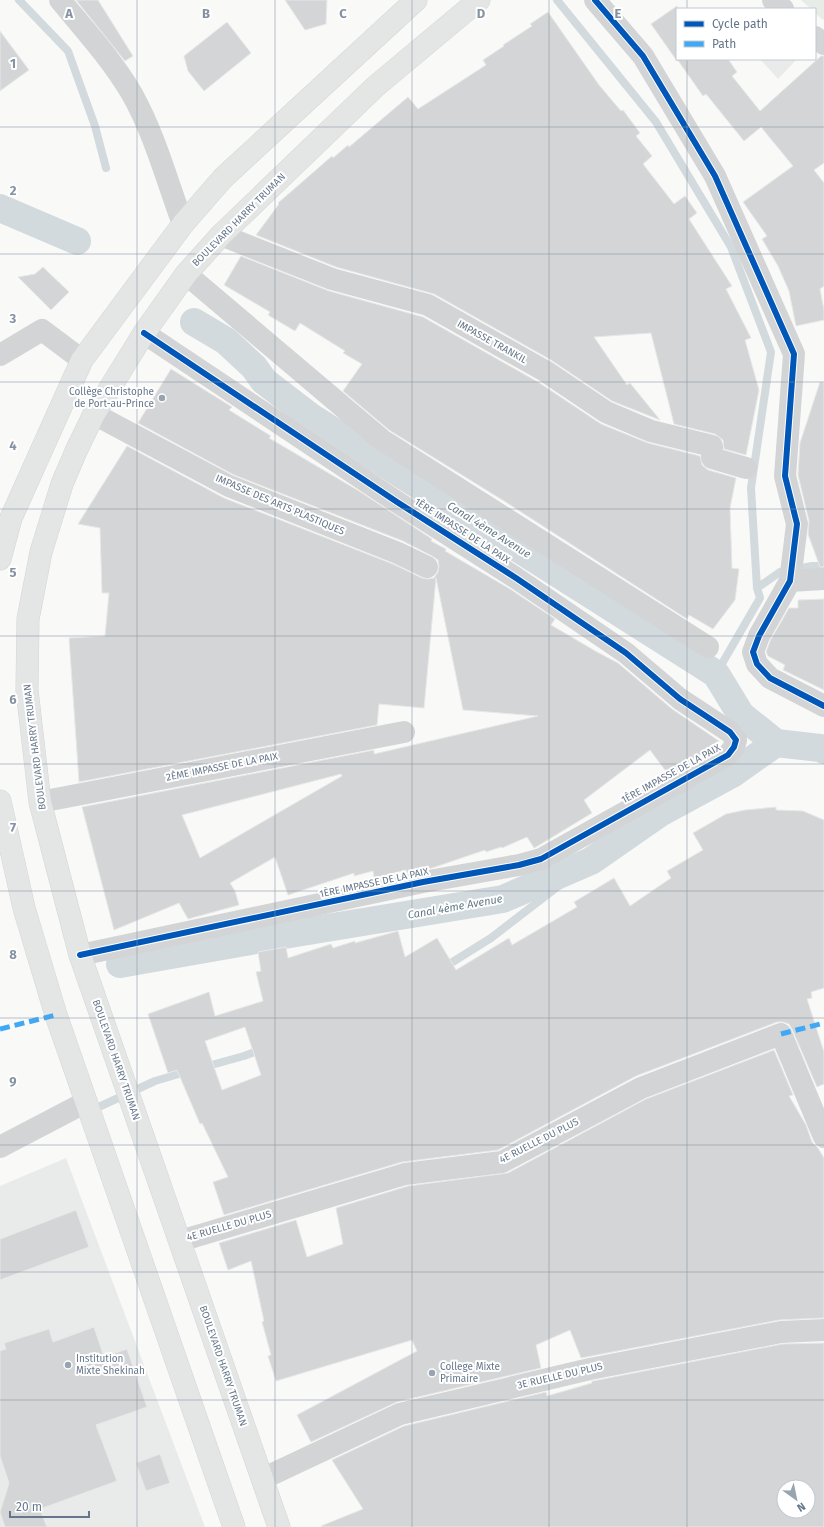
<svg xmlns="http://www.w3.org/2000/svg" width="824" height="1527" viewBox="0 0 824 1527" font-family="'Fira Sans',sans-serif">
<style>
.built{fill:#e9ebea}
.green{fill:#e8ece6}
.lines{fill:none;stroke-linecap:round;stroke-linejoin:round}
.stream{stroke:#d2dadd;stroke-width:8}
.canal{stroke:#d2dadd;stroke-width:28}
.building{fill:#d3d5d6;stroke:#e8e8e8;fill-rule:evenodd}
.major-casing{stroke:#d5d6d7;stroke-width:23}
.minor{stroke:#d3d4d5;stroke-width:22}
.major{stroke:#e4e5e5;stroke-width:22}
.quiet{stroke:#3fa9f5;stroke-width:5;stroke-dasharray:10 5;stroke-linecap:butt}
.cycleway-casing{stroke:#fff;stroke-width:8}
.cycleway{stroke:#0057b8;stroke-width:6}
.grid{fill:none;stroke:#8592a2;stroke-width:1;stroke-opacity:0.55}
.poi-dot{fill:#99a4b1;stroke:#fff;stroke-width:1.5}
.labels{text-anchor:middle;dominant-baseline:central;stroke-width:4;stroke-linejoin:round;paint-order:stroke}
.street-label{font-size:10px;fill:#66778b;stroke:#fff}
.poi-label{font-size:10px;fill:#66778b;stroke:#fff;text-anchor:start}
.water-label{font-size:11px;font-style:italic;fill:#637985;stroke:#fff}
.grid-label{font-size:13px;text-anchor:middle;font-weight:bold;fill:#8592a2;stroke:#fff;stroke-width:4;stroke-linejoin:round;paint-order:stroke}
</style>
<rect width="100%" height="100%" fill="#f9f9f8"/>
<!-- built -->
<path class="built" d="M760,59H797L778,79Z
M66,1158L205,1527H0V1186Z"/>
<!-- green -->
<path class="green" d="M801,0H824V19L823,20L815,13V9H811Z"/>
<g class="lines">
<!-- stream -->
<path class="stream" d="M19,0L68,51L95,126L106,168
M557,0L656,122L731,247L771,352L751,488L757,588L760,598L716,674
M757,588L780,572L812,566H824
M443,968L491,938L591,861
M204,1067L244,1056L263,1049
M90,1111L155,1081L189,1071"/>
<!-- canal -->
<path class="canal" d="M0,208L77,241
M194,322L226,341L254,367L264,381L311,417L716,674L741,715L776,743
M120,964L290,934L503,899L591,861L660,813L732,774L776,743L820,748L824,750"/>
</g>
<!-- building -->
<path class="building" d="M76,0H98L133,56L125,61Z
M285,0H327L326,24L305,30Z
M677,6V59H728L737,72L732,76L760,111L821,56H824V163L814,170L824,183V286L820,289L824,310V320L796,326L789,291L778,266L762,239L767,236L743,202L793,166L761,127L744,141L706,94L703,96L677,59V61L651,24Z
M548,12L599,85L621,111L623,110L640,133L636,136L652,156L643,164L674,204L685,196L697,213L689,219L732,286L726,289L751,338L745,340L759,390L746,455L724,449L723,440L715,434L674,424L651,333L594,337L627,385L630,383L660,420L612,401L551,360L434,294L336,267L256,235L279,204L278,203L332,156L333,158L348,145L349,147L408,97L418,109L486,65L483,60L504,46L503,45L532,26L530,24Z
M227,22L251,53L204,91L188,71L184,56Z
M0,31L29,70L0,91Z
M241,256L329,291L423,317L538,382L601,424L648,443L700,456L702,465L708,470L736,478L730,508L732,568L739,569L735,600L713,629L689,615L687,619L504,501L389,430L343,391L362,364L343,353L345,351L300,323L295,331L268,315L270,312L224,285Z
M43,267L69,292L51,310L18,277L35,274Z
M171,369L232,407L229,410L271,436L269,438L359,491L432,539L431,541L446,549L445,551L510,589L555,619L551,625L597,652L618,663L672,709L719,741L695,759L668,774L650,750L584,800L592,813L536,847L534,848L527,837L502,848L501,847L486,852L485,850L432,868L407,873L406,870L374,878L373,871L354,876V873L288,895L275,857L230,883L235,891L239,905L188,919L179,903L114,930L82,807L374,750V754L538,716L463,710L436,578L424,708L379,704L377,725L79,782L69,638L105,636L109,593H102L100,528L78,524L127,446L224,498L393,564L422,578L428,579L434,578L438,572L439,566L438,560L432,556L403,541L234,475L138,423ZM341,774L342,776L200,858L182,815Z
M820,382L824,383V567H820L808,534L809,521L798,475L800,443Z
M824,599V690L783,670L785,665L768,656L766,652L770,641L789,608H798V600Z
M776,807V810L803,811L824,820V988L811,992L812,998L807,999L824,1052V1084L817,1087L792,1029L789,1024L783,1022H777L636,1076L498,1150L402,1162L224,1215L213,1182L228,1177L202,1123L200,1124L177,1070L168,1073L148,1014L209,992L215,1016L263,1001L256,972L261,971L258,952L286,947L288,958L331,944L333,948L355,941V943L398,931L405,957L437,938L456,970L509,938L512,945L577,907L574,902L614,878L630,906L671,878L667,871L703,850L693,833L726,814L745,810ZM245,1027L261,1075L222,1090L205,1041Z
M774,1050L793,1095L789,1096L806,1125L812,1142L818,1148L824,1158V1318L779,1320L581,1358L570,1330L536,1345L541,1368L397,1402L311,1442L297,1415L417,1351L412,1340L276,1381L268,1356L271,1355L262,1322L264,1321L251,1261L228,1270L219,1243L296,1220L307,1257L343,1244L336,1208L408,1186L508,1173L646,1099Z
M76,1210L89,1247L0,1280V1239Z
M94,1327L104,1357L127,1349L147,1407L96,1425L117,1481L40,1509L47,1527H5L0,1512L9,1483L0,1456V1351L6,1349L4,1343L49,1329L53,1342Z
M824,1343V1527H322L321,1526L363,1509L332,1460L404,1426L546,1392L547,1396L592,1383L591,1382L593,1381L782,1344ZM784,1487H808V1511H784Z
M160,1454L170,1483L146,1491L136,1463Z"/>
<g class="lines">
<!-- major casing -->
<g class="major-casing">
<path id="major" d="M0,559L11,518L82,360L183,224L223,178L416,0
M0,801L24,908L56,1015L234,1527
M279,1527L80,955L40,802L27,690L28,619L41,552L62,484L77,449L94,414L144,333L186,274L221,235L376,86L479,0"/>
</g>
<!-- minor -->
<path class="minor" d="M60,0C85,30 112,60 132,94C155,135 167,181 183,224
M595,0L643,56L715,176L794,354L785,476L797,524L790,581L759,636L753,652L757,664L770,678L824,706
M773,0L783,9
M815,37L824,44
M221,235L332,279L428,305L545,371L606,412L651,431L712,446V458L746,468
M186,274L382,440L708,647
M0,355L42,330L82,360
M94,414L229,486L398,553L427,567
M790,581L824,579
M40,802L404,732
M80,955L423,882L519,865L541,859L728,755L734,747L736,740L730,732L680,699L626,653L516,578L397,502L144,333
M0,1147L86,1102
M180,1241L405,1174L502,1162L641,1088L781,1034L824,1137
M262,1479L400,1414L590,1369L781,1332L824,1330"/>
<!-- major -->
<use href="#major" class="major"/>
<!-- quiet -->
<path class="quiet" d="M0,1029L56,1015
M781,1034L824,1023"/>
<!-- cycleway casing -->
<g class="cycleway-casing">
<path id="cycleway" d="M595,0L643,56L715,176L794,354L785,476L797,524L790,581L759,636L753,652L757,664L770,678L824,706
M80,955L423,882L519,865L541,859L728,755L734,747L736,740L730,732L680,699L626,653L516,578L397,502L144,333"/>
</g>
<!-- cycleway -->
<use href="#cycleway" class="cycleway"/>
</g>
<!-- grid -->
<path class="grid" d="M137,0V1527M275,0V1527M412,0V1527M549,0V1527M687,0V9M687,59V1527M0,127H824M0,254H824M0,382H824M0,509H824M0,636H824M0,764H824M0,891H824M0,1018H824M0,1145H824M0,1272H824M0,1400H824"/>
<!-- markers -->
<g class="poi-dot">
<circle cx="162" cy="398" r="4"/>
<circle cx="68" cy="1365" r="4"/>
<circle cx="432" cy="1373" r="4"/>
</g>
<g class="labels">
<!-- street labels -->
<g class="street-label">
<text transform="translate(239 220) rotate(-45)">BOULEVARD HARRY TRUMAN</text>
<text transform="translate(492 342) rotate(29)">IMPASSE TRANKIL</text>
<text transform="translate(280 505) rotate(23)">IMPASSE DES ARTS PLASTIQUES</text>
<text transform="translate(462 531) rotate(33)">1ÈRE IMPASSE DE LA PAIX</text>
<text transform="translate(35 747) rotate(-97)">BOULEVARD HARRY TRUMAN</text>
<text transform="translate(222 767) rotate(-11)">2ÈME IMPASSE DE LA PAIX</text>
<text transform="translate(671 774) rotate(-29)">1ÈRE IMPASSE DE LA PAIX</text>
<text transform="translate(374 883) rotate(-12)">1ÈRE IMPASSE DE LA PAIX</text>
<text transform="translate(116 1060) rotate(71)">BOULEVARD HARRY TRUMAN</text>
<text transform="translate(539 1141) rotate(-27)">4E RUELLE DU PLUS</text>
<text transform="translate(229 1226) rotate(-16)">4E RUELLE DU PLUS</text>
<text transform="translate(223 1366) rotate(71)">BOULEVARD HARRY TRUMAN</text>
<text transform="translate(560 1376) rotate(-13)">3E RUELLE DU PLUS</text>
</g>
<!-- poi labels -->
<g class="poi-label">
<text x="154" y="392" text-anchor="end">Collège Christophe<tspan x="154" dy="12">de Port-au-Prince</tspan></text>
<text x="76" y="1359">Institution<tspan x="76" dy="12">Mixte Shekinah</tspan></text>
<text x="440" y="1367">College Mixte<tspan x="440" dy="12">Primaire</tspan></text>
</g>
<!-- water labels -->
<g class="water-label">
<text transform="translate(489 530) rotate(32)">Canal 4ème Avenue</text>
<text transform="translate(455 907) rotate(-10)">Canal 4ème Avenue</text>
</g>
</g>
<g class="grid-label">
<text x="69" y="18">A</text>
<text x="206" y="18">B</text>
<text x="343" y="18">C</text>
<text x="481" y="18">D</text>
<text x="618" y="18">E</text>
<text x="13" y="68">1</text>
<text x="13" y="195">2</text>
<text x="13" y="323">3</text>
<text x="13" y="450">4</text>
<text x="13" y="577">5</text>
<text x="13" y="704">6</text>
<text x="13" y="832">7</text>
<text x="13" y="959">8</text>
<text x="13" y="1086">9</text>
</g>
<!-- legend -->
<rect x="676" y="8" width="140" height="52" fill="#ffffff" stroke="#c2c9d1"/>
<rect x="684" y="21" width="20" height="6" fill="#0057b8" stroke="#c2c9d1"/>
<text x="712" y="28" font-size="12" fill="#66778b">Cycle path</text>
<rect x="684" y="41" width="20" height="6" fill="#3fa9f5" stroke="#c2c9d1"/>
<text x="712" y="48" font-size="12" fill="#66778b">Path</text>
<!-- north arrow -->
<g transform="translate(796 1499) rotate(147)"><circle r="19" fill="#ffffff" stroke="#c2c9d1"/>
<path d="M0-3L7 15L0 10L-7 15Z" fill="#99a4b1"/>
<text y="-6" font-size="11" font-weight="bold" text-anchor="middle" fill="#66778b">N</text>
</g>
<!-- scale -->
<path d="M10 1511v6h79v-6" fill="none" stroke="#66778b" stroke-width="2"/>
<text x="16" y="1511" font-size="12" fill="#66778b" stroke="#ffffff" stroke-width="3" paint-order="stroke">20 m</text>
</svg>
